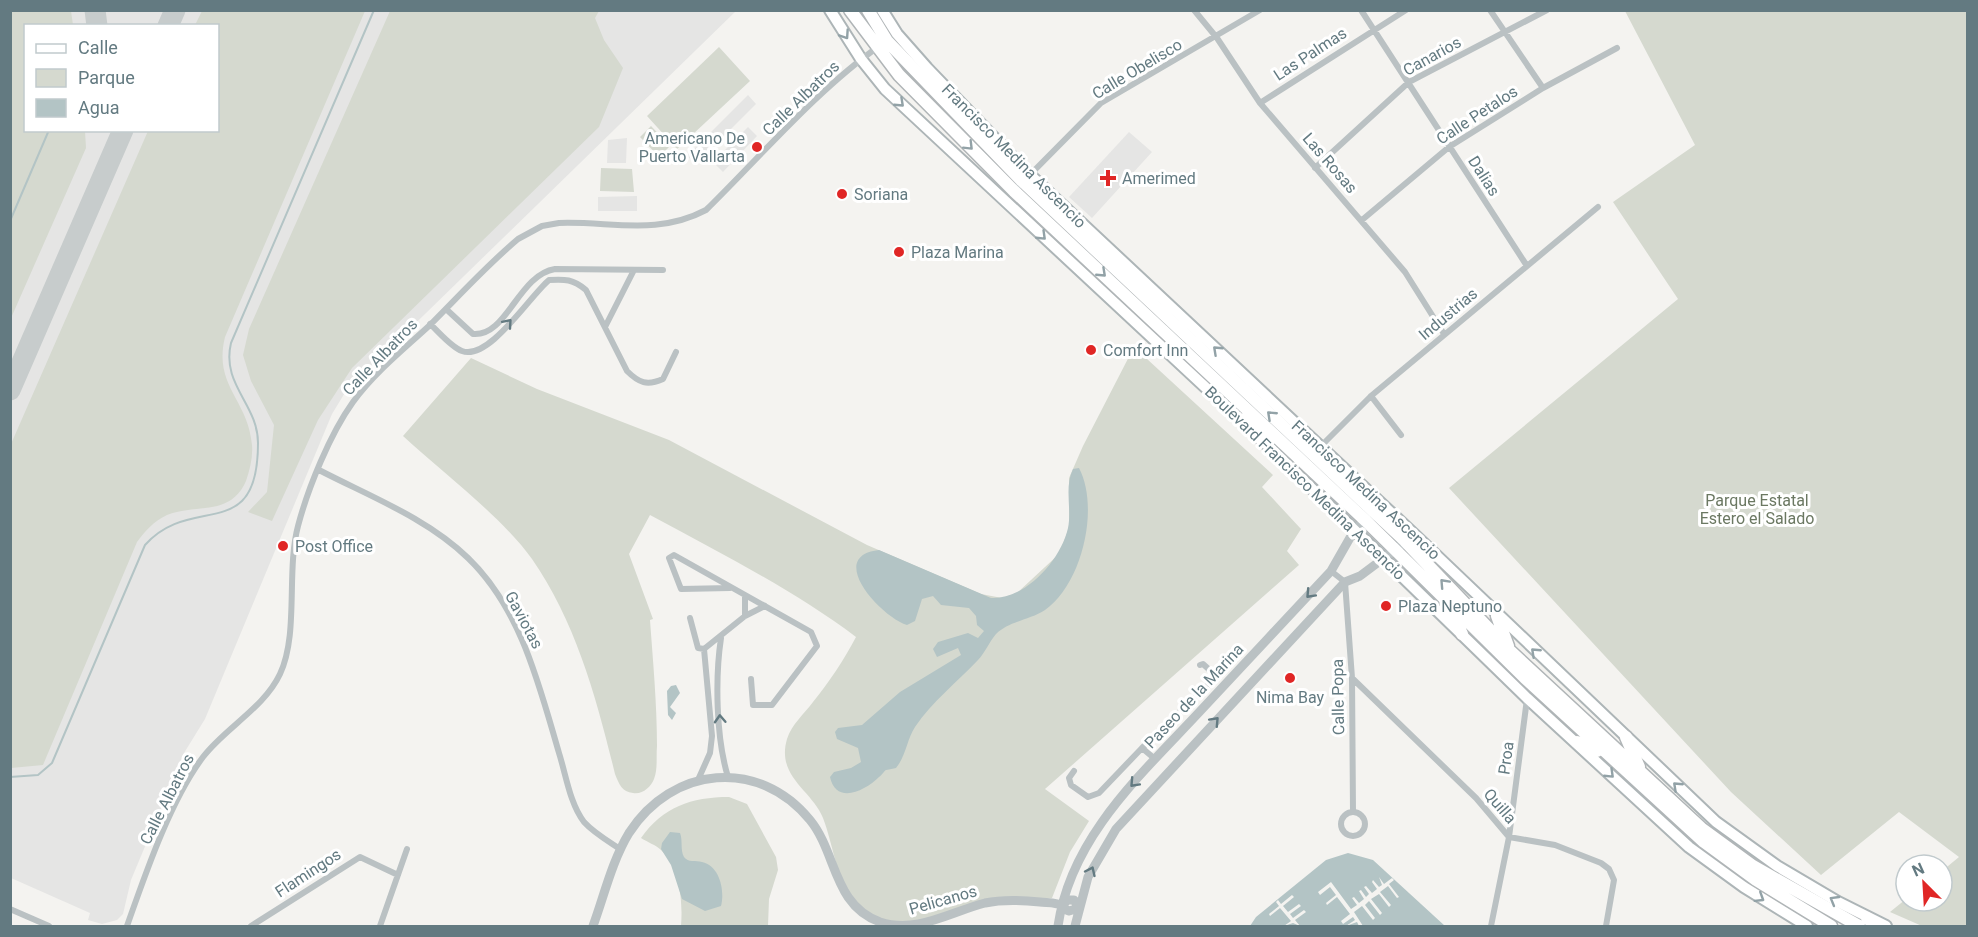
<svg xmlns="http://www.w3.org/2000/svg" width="1978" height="937" viewBox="0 0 1978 937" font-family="Roboto,sans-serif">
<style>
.built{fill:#e5e5e4;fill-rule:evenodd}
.green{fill:#d5d9cf}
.water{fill:#b3c4c5}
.pier{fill:#f4f3f0}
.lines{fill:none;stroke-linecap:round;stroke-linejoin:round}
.stream{stroke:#b3c4c5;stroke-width:2}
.taxiway{stroke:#c7cccc;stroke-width:21}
.secondary-casing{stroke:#adb5b7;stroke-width:14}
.trunk-casing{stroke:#b0b5b7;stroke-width:15}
.minor{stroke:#bac1c3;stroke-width:6}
.tertiary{stroke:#bac1c3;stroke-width:9}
.secondary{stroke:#fff;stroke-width:10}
.trunk{stroke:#fff;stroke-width:12}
.oneway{stroke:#92a2a7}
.oneway2{stroke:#637a81}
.poi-dot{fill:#e02625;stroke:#fff;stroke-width:2}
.labels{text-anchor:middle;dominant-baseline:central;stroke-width:6;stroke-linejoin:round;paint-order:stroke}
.street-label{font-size:16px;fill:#637a81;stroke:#fff}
.poi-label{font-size:16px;fill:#637a81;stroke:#fff;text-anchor:start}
.park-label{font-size:16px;fill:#6b7862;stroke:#fff}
</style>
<rect width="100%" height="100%" fill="#f4f3f0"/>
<!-- built -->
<path class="built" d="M11,11H736L346,391L332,414L205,719L184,753L131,880L123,914L117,920L102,924L88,920L90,913L11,878ZM26,26H218V130H26Z
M748,95L756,104L696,164L687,156Z
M748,127L757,136L723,172L713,162Z
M1129,132L1152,152L1092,218L1069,197Z
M627,138L626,163H607L608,140Z
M637,196V211H598V197Z"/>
<!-- green -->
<path class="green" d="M11,10L71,11L73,25L26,26V130L85,131L86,148L11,318Z
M202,11H365L225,337C213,386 248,399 252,445C253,457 250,469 246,481C230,517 198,503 167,515C154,521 145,531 137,542L43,765L11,768V444L148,131L218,130V26L195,25Z
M390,11H599L595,18L604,40L623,68L599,127L352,368L318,420L272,521L248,512L267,492L274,425L251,381L243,355L249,329Z
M1625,11H1967V926H1922L1890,912L1906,899L1942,901V871L1959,857L1899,812L1821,875L1731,792L1449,488L1678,299L1613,202L1695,145Z
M719,47L750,81L677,149L647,116Z
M651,126L670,146L659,157L640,137Z
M601,168L632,169L634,192L600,191Z
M1134,347L1273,475L1262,487L1301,529L1287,551L1299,565L1045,789L1089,821L1070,852L1052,898C1034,899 1014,897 997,900C963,906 931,926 895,922C881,921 860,912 852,900C836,876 833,844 823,818C812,790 776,777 787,739C792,724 804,714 813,702C829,682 844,660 856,637C792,589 720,553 650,515L629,554L653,619L650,620C653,662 657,704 657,746C656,757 658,769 654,779C651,787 642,795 633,793C622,792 619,784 615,774C597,700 576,622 532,559C502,517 442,472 403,436L471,358L537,389L669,440L867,545L981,594L1002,598L1017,593L1059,554L1069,528V478L1083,446Z
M729,797L747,804L776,857L778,870L769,899L768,926H681C683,901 680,869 661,850C656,845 647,842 641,838C663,807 691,797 729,797Z"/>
<!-- water -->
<path class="water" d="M1079,468C1100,508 1082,584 1045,610C1030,620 1009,621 996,634C989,642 985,653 978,660C957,682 932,702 915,727C907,739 906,756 896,768C893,769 890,769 886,770C884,771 882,775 879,777C865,791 836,805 830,777L834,772L851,768L861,762L858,748L837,739L835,732L838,728L862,725L900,692L961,655L958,648L937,657L933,649L938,642L968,633L978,638L984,631L977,625L976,616L969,608L941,605L933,596L922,599L915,621L907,625C881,617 825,556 879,550L991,598C1025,600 1061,560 1068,528C1072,508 1064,488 1073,469Z
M676,685L680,693L670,707L676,713L672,720L668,715L667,691L671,686Z
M670,832L680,833C683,840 680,850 684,857C688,863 696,860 702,862C720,866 725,891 721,906L705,911L682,899L671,865L661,849L662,843Z
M1348,853L1373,860L1445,926H1250L1256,917L1326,860Z"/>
<!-- pier -->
<path class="pier" d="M1379,877L1384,884L1392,878L1394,880L1389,884L1399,897L1397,898L1388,886L1380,892L1391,905L1389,907L1379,894L1371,899L1382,913L1380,915L1369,901L1365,905L1375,918L1373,920L1362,906L1354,912L1363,926H1359L1357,922L1346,926L1355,920L1353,917L1343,924L1341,921L1350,914L1337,897L1327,905L1326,903L1336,895L1330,887L1320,895L1318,892L1331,882L1351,909L1357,905L1352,898L1354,897L1359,903L1364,899L1359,891L1361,890L1366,897L1369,894L1364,887L1366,886L1372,893L1377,889L1372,882L1373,880L1379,887L1382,885Z
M1292,895L1294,897L1283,906L1288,912L1299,904L1301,906L1290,914L1293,918L1304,910L1306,912L1295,920L1300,926L1293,923L1284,926L1291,921L1280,908L1270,916L1269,914L1279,906L1276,902L1278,900L1281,904Z"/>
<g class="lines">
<!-- stream -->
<path class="stream" d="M10,221L49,130
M10,777L38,775L52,763L145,545C192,492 258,546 258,443C258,404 221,385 231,343L374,10"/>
<!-- taxiway -->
<path class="taxiway" d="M95,10L97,26
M168,26L175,10
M10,390L123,130"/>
<!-- secondary casing -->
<g class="secondary-casing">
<path id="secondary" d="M830,10L861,59L885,89L1261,439L1527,698L1689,847L1744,887L1807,926
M882,10L897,34L927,68L1029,174L1418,538L1716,822L1777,866L1838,902L1886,926"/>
</g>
<!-- trunk casing -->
<g class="trunk-casing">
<path id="trunk" d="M850,10L899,75L1014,191L1366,521L1525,678L1704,842L1756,880L1831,926
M868,10L887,41L1022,181L1405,541L1509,650L1701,828L1753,866L1859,926
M1248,415L1261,439
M1450,608L1462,634
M1497,616L1508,646
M1626,737L1639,767
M1577,742L1597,751
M1867,918L1876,926"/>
</g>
<!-- minor -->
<path class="minor" d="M1194,10L1217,38L1260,103L1405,272L1444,334
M1361,10L1527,266
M1490,10L1543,88
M1260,103L1406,10
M1315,168L1409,82L1547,10
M1014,191L1101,103L1260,10
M1362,220L1449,147L1543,88L1617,48
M446,309L473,334C507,337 518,275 555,269L663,270
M430,324C439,332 451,347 462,351C489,361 529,297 549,280C565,279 573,279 586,290L627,371C639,383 647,386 663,379L676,352
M605,327L634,270
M1371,396L1401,435
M1320,447L1371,396L1598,207
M319,470C369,496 427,518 468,558C521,609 539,685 559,753C566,775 570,804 584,822C594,833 608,841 620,849
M1331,571L1345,582L1352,678L1353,812
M730,588L681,589L669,558L674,555L811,632L817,646L772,705H753L751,679
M745,597V616
M690,618L698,648L704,649
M721,638C715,678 716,738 728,777
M704,649L745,616L765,606
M1352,678L1476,798L1509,837L1555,845L1601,863L1609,869L1614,880L1606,926
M1142,748L1213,680L1214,674L1203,664L1200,665
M1074,771L1069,778L1071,785L1088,797L1099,793L1142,748L1155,759
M698,780L710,753L712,736L704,649
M1341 824a12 12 0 1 1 24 0a12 12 0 1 1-24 0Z
M10,909L49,926
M127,926C145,875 170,801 203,757C225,728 264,708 280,674C299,634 286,571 298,526C308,488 330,434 353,402C374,373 404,349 430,325C459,296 486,266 518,239L542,226L559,223C611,221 657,236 706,210C760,157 817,90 878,47
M251,926L360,857L398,875
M380,926L407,849
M1491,926L1509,837L1527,699"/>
<!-- tertiary -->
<path class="tertiary" d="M593,926C604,896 612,861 629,833C672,766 759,757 810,820C837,853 833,905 880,922C917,934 950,912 985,903C1004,899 1021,900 1040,902C1046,903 1057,902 1062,906C1064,908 1066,910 1069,911L1079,908L1074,900H1068L1061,905
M1058,926C1071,835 1144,772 1204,707C1246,662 1289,616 1331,571L1355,529L1370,517
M1075,926L1088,877L1116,829L1345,582L1360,576L1400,546"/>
<!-- secondary -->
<use href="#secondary" class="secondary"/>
<!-- trunk -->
<use href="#trunk" class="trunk"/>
</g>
<!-- one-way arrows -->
<defs><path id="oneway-chevron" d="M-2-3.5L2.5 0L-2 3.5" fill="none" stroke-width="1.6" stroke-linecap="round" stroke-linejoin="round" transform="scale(1.5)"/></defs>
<g class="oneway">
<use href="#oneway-chevron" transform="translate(845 35) rotate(56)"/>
<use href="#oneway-chevron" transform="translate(900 103) rotate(43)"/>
<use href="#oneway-chevron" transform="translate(969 146) rotate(45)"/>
<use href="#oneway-chevron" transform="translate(1042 236) rotate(44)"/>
<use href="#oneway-chevron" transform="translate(1102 273) rotate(43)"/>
<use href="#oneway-chevron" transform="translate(1217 350) rotate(-137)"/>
<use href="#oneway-chevron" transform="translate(1271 415) rotate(-137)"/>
<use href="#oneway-chevron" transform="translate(1444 583) rotate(-133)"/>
<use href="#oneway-chevron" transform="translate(1535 652) rotate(-137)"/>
<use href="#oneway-chevron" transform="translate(1610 774) rotate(44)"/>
<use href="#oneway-chevron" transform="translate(1677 786) rotate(-137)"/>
<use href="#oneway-chevron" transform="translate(1760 898) rotate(32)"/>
<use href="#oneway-chevron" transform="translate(1834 900) rotate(-150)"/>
</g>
<g class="oneway2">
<use href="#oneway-chevron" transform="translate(508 323) rotate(-49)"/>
<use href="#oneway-chevron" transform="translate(1310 594) rotate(133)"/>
<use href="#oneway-chevron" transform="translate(720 719) rotate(-93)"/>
<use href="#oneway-chevron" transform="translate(1215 721) rotate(-47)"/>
<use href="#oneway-chevron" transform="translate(1134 783) rotate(133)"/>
<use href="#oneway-chevron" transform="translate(1091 871) rotate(-65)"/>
</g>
<!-- markers -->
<g class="poi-dot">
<circle cx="757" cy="147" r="6"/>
<path d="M1105 169h6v6h6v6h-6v6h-6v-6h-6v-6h6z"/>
<circle cx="842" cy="194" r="6"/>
<circle cx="899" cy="252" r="6"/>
<circle cx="1091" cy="350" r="6"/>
<circle cx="283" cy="546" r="6"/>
<circle cx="1386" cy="606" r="6"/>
<circle cx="1290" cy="678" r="6"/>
</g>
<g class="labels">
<!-- street labels -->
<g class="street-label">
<text transform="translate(1310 54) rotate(-33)">Las Palmas</text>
<text transform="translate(1432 56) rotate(-29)">Canarios</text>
<text transform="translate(1137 69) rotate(-31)">Calle Obelisco</text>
<text transform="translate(801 98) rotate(-44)">Calle Albatros</text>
<text transform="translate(1477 115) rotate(-33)">Calle Petalos</text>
<text transform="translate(1014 156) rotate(45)">Francisco Medina Ascencio</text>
<text transform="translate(1330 163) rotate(49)">Las Rosas</text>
<text transform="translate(1484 176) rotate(57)">Dalias</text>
<text transform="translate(1448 314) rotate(-40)">Industrias</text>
<text transform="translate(380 357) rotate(-46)">Calle Albatros</text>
<text transform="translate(1305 483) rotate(44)">Boulevard Francisco Medina Ascencio</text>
<text transform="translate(1366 490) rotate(43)">Francisco Medina Ascencio</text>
<text transform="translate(524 620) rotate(62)">Gaviotas</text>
<text transform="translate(1194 696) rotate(-47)">Paseo de la Marina</text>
<text transform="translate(1338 697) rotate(-91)">Calle Popa</text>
<text transform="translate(1506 758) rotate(-82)">Proa</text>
<text transform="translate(167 799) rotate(-63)">Calle Albatros</text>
<text transform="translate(1500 806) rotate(49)">Quilla</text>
<text transform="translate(308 873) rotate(-33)">Flamingos</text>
<text transform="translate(943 900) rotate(-16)">Pelicanos</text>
</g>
<!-- poi labels -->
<g class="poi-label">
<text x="745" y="138" text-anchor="end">Americano De<tspan x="745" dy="18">Puerto Vallarta</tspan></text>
<text x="1122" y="178">Amerimed</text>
<text x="854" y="194">Soriana</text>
<text x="911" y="252">Plaza Marina</text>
<text x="1103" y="350">Comfort Inn</text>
<text x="295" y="546">Post Office</text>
<text x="1398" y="606">Plaza Neptuno</text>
<text x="1290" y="697" text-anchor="middle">Nima Bay</text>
</g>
<!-- park labels -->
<g class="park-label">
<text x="1757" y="500">Parque Estatal<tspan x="1757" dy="18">Estero el Salado</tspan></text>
</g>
</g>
<!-- border -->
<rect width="1978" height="937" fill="none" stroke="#637a81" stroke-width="24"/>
<!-- legend -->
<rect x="24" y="24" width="195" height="108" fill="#ffffff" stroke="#c1cacd" stroke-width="1.5"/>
<rect x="36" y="44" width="30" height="9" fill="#ffffff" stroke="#c1cacd" stroke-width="1.5"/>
<text x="78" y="54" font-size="18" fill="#637a81">Calle</text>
<rect x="36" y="69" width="30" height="18" fill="#d5d9cf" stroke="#c1cacd" stroke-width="1.5"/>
<text x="78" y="84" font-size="18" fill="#637a81">Parque</text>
<rect x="36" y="99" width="30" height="18" fill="#b3c4c5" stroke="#c1cacd" stroke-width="1.5"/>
<text x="78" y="114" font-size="18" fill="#637a81">Agua</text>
<!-- north arrow -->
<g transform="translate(1924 883) rotate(336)"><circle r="28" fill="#ffffff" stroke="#c1cacd" stroke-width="1.5"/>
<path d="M0-4.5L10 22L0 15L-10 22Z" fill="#e02625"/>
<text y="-9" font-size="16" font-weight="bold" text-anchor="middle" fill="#637a81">N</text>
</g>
</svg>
